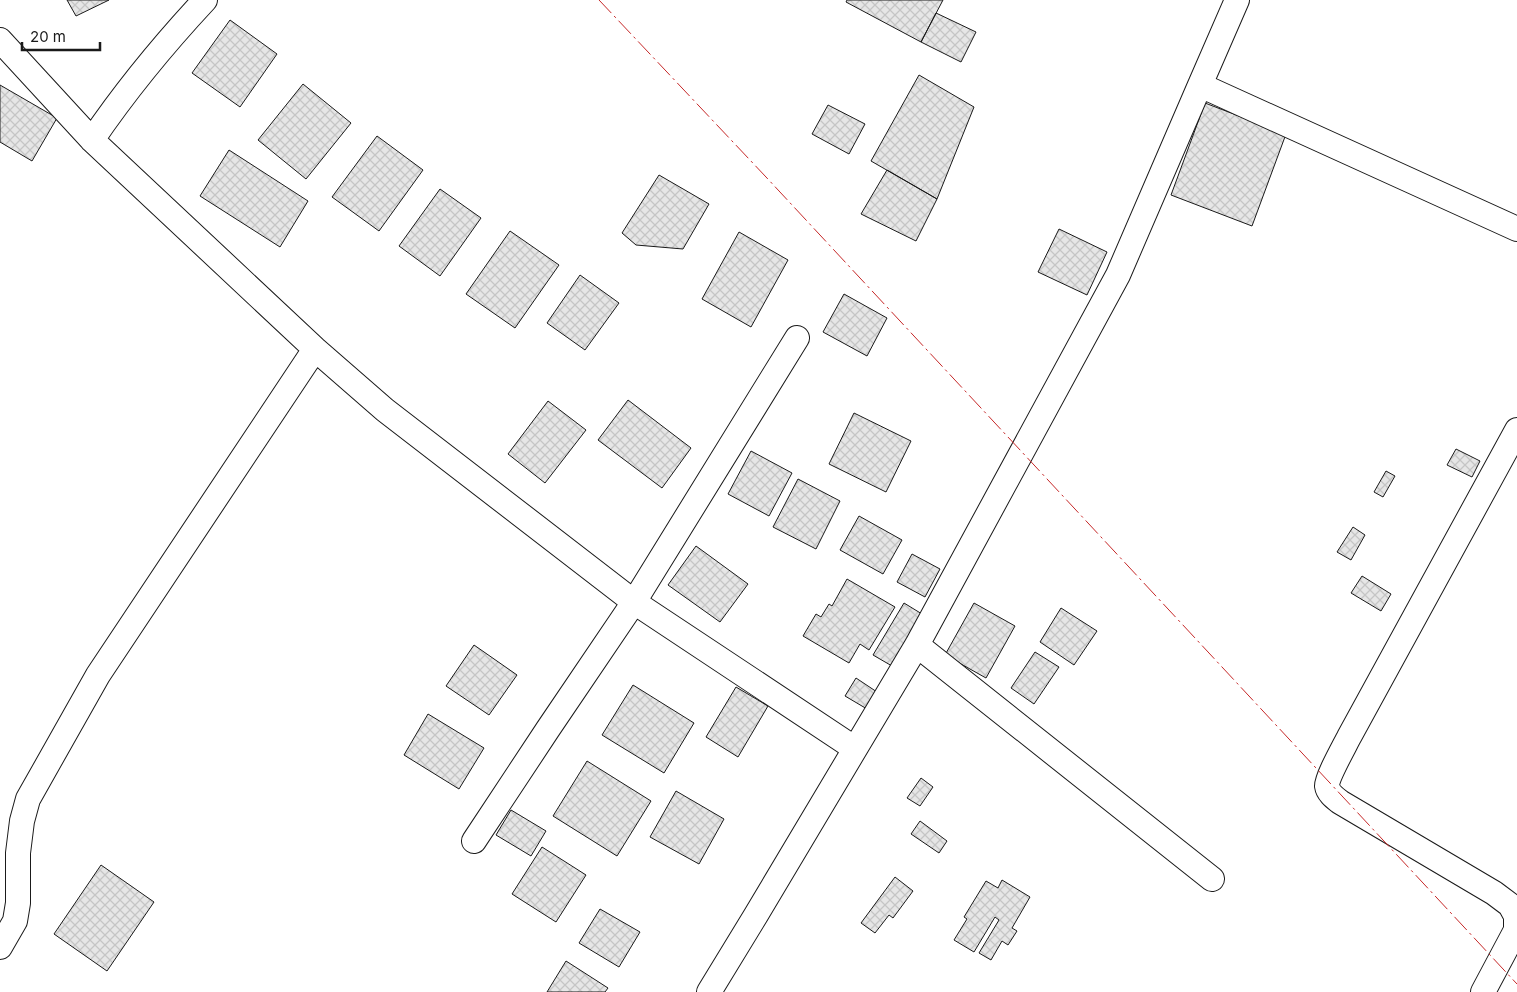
<svg xmlns="http://www.w3.org/2000/svg" width="1517" height="992" viewBox="0 0 1517 992" font-family="Inter,sans-serif">
<style>
.building{fill:url(#building-cross-hatch);stroke:#1a1a1a}
.lines{fill:none;stroke-linecap:round;stroke-linejoin:round}
.minor-casing{stroke:#1a1a1a;stroke-width:26}
.minor{stroke:#fff;stroke-width:24}
.power{stroke:#c62828;stroke-width:1;stroke-dasharray:18 4 2.5 4;stroke-linecap:butt}
</style>
<defs>
<pattern id="building-cross-hatch" width="8" height="8" patternUnits="userSpaceOnUse" patternTransform="scale(1.25)"><rect width="8" height="8" fill="#e6e6e6"/><path d="M0 0l8 8M0 8l8-8" fill="none" stroke="#c5c5c5"/></pattern>
</defs>
<rect width="100%" height="100%" fill="#fff"/>
<!-- building -->
<path class="building" d="M67,0H109L76,16Z
M847,0H943L921,42L846,2Z
M936,13L976,32L961,62L921,42Z
M230,20L277,54L240,107L192,73Z
M919,75L974,107L937,199L871,161Z
M303,84L351,123L306,179L258,140Z
M0,85L57,118L32,161L0,142Z
M1205,103L1286,134L1252,226L1171,195Z
M828,105L865,124L849,154L812,134Z
M377,136L423,170L379,231L332,197Z
M229,150L308,201L280,247L200,196Z
M887,170L937,199L916,241L861,214Z
M659,175L709,204L683,249L636,245L622,233Z
M440,189L481,218L440,276L399,246Z
M1059,229L1107,252L1087,295L1038,272Z
M510,231L559,265L515,328L466,294Z
M739,232L788,260L751,327L702,299Z
M580,275L619,303L585,350L547,323Z
M844,294L887,318L867,356L823,332Z
M628,400L691,448L662,488L598,440Z
M548,401L586,430L545,483L508,454Z
M854,413L911,441L886,492L829,464Z
M1456,449L1480,461L1472,477L1447,465Z
M751,451L792,473L769,516L728,494Z
M1386,471L1395,476L1383,497L1374,492Z
M798,479L840,501L816,549L773,527Z
M859,516L902,540L883,574L840,550Z
M1353,527L1365,535L1351,560L1337,552Z
M696,546L748,584L720,622L668,585Z
M912,554L940,569L925,597L897,582Z
M1362,576L1391,594L1381,611L1351,593Z
M847,579L895,607L869,650L860,644L849,663L803,636L816,614L821,617L829,604L832,606Z
M904,603L922,614L892,666L873,655Z
M974,603L1015,626L986,678L945,655Z
M1061,608L1097,631L1074,665L1040,642Z
M474,645L517,675L489,715L446,686Z
M1035,652L1059,667L1034,704L1011,688Z
M856,678L877,692L867,709L845,696Z
M633,685L694,723L664,773L602,735Z
M736,687L768,706L738,757L706,737Z
M428,714L484,748L459,789L404,755Z
M587,761L651,801L617,856L553,816Z
M921,778L933,787L920,806L907,798Z
M676,791L724,819L699,864L650,837Z
M511,810L546,831L531,856L496,835Z
M920,821L947,841L939,853L911,834Z
M542,847L586,875L556,922L512,894Z
M101,865L154,902L107,971L54,934Z
M895,877L913,891L893,918L889,915L875,933L861,923Z
M1002,880L1030,897L1012,928L1017,931L1008,945L1002,941L991,960L979,953L999,920L995,917L974,952L954,940L967,919L964,917L986,881L998,888Z
M600,909L640,932L619,967L579,943Z
M566,961L608,988L605,992H547Z"/>
<g class="lines">
<!-- minor casing -->
<g class="minor-casing">
<path id="minor" d="M0,40L92,140L315,349L385,410L634,602L854,748
M1200,85L1237,0
M92,140C126,90 164,44 205,0
M917,645L1212,879
M474,841L548,729L634,602L797,338
M0,947L15,921L18,903V853L22,821L28,799L98,675L315,349
M709,992L756,915L917,645L1118,275L1200,85L1517,229
M1483,992L1516,930V916L1510,905L1494,893L1340,802C1335,798 1328,793 1327,786C1327,777 1344,747 1349,737L1517,430"/>
</g>
<!-- minor -->
<use href="#minor" class="minor"/>
<!-- power -->
<path class="power" d="M599,0L766,177L1517,984"/>
</g>
<!-- scale -->
<path d="M22 42v8h78v-8" fill="none" stroke="#1a1a1a" stroke-width="2.5"/>
<text x="30" y="42" font-size="15" fill="#1a1a1a" stroke="#ffffff" stroke-width="4" paint-order="stroke">20 m</text>
</svg>
